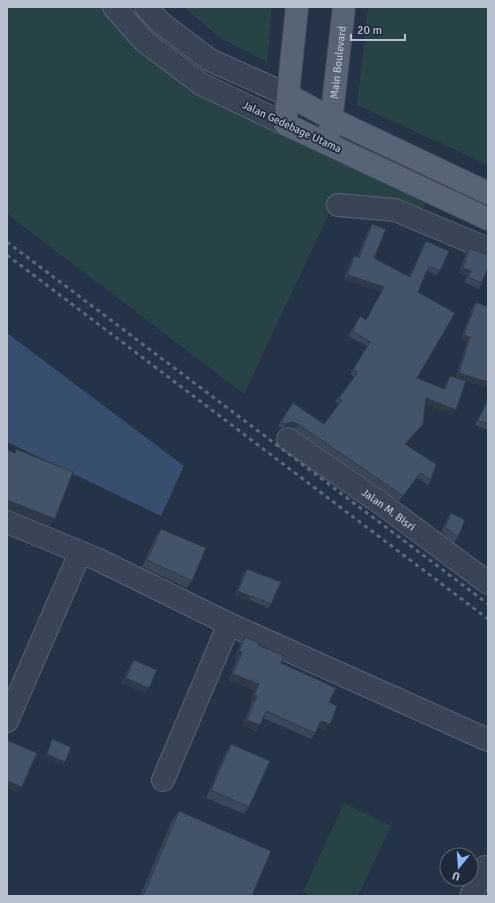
<svg xmlns="http://www.w3.org/2000/svg" width="495" height="903" viewBox="0 0 495 903" font-family="Signika,sans-serif">
<style>
.green{fill:#274346}
.water{fill:#374e6e}
.lines{fill:none;stroke-linecap:round;stroke-linejoin:round}
.minor-casing{stroke:#586372;stroke-width:24}
.major-casing{stroke:#434e5e;stroke-width:24}
.minor{stroke:#394555;stroke-width:22}
.major{stroke:#576475;stroke-width:22}
.rail{stroke:#5b697c;stroke-width:3;stroke-dasharray:4 4;stroke-linecap:butt}
.wall{fill:#3a4759}
.shaded-wall{fill:#2f3a49}
.building{fill:#435368;stroke:#2f3a49}
.labels{text-anchor:middle;dominant-baseline:central;stroke-width:3.5;stroke-linejoin:round;paint-order:stroke}
.street-label{font-size:11px;fill:#b7c0ce;stroke:#1e2a3a}
</style>
<rect width="100%" height="100%" fill="#243345"/>
<!-- green -->
<path class="green" d="M7,7H102L138,47L195,92L265,127L426,202L420,214L336,199L244,394L7,214Z
M184,7H272L267,62L220,38Z
M368,7H488V165L357,105Z
M344,803L391,826L358,896H312L303,892Z"/>
<!-- water -->
<path class="water" d="M7,333L184,466L161,516L7,442Z"/>
<g class="lines">
<!-- minor casing -->
<g class="minor-casing">
<g id="minor">
<path d="M114,7L144,41L201,84L285,124"/>
<path d="M146,7L161,23L210,60L288,95"/>
<path d="M338,205L395,210L488,249"/>
<path id="s1" d="M288,439L382,504L488,583"/>
<path d="M7,522L99,560L229,624L488,740"/>
<path d="M7,721L80,553"/>
<path d="M163,780L229,624"/>
<path d="M471,896L485,867"/>
</g>
</g>
<!-- major casing -->
<g class="major-casing">
<g id="major">
<path d="M297,7L285,124L488,219"/>
<path d="M288,95L332,119L488,193"/>
<path id="s2" d="M330,131L344,7"/>
</g>
</g>
<!-- minor -->
<use href="#minor" class="minor"/>
<!-- major -->
<use href="#major" class="major"/>
<!-- rail -->
<path class="rail" d="M7,242L488,604
M7,255L488,619"/>
</g>
<!-- wall -->
<path class="wall" d="M372,224L374,258L409,276L423,246L426,241L440,271L436,275L427,271L418,292L417,378L444,389L447,381L450,376L452,414L425,404L420,428L406,444L431,480L428,485L417,478L399,501L295,429L289,427L282,428L278,426L293,403L324,424L339,405L335,402L354,377L350,374L367,346L348,336L360,316L366,320L381,292L344,279L351,261L354,256L357,258L369,228Z
M469,248L482,283L479,289L464,282L467,276L459,273L466,253Z
M476,302L488,307V387L456,378L467,342L461,339L473,306Z
M488,398V430L475,425Z
M451,513L458,537L454,542L441,532L447,519Z
M161,529L192,581L187,588L142,567L156,536Z
M247,569L271,604L268,608L250,600L249,601L235,595L244,573Z
M245,637L258,645L329,702L330,724L325,730L318,727L315,733L311,739L263,718L260,725L256,731L243,726L252,702L250,701L254,691L229,680L237,658L235,657L241,643Z
M134,660L149,688L145,693L122,683L130,666Z
M52,739L63,764L45,757L51,742Z
M231,744L249,807L244,814L206,798L226,752Z
M179,811L252,896H140L172,821Z"/>
<!-- shaded-wall -->
<path class="shaded-wall" d="M463,268L471,271L467,276L459,273Z
M348,275L384,287L381,292L344,279Z
M464,335L470,337L467,342L461,339Z
M459,373L488,382V387L456,378Z
M426,398L456,410L452,414L422,403Z
M292,422L298,424L295,429L289,427L282,428L285,424Z
M423,424L420,428L402,448L405,444Z
M7,500L55,519L50,526L7,509Z
M238,591L252,597L249,601L235,595Z
M239,651L242,652L237,658L235,657Z
M233,674L259,684L254,691L229,680Z
M126,678L149,688L145,693L122,683Z
M254,695L257,696L252,702L250,701Z
M247,720L260,725L256,731L243,726Z
M321,721L330,724L325,730L316,727Z
M47,754L65,762L63,764L45,757Z
M7,781L22,787L18,793L7,788Z"/>
<!-- building -->
<path class="building" d="M372,224L386,229L374,258L410,277L426,241L449,251L440,271L429,266L418,292L455,313L417,378L445,389L450,376L466,381L456,410L426,398L423,424L405,444L436,464L431,480L420,473L403,496L298,424L292,422L285,424L281,421L293,403L324,424L342,400L339,398L358,372L353,370L370,342L352,331L360,316L366,320L384,287L348,275L354,256L359,258Z
M469,248L488,255V267L482,283L468,277L471,271L463,268Z
M476,302L488,307V382L459,373L470,337L464,335Z
M488,400V424L478,420Z
M16,449L73,472L55,519L7,500V450L15,453Z
M451,513L465,520L458,537L445,527Z
M161,529L206,548L192,581L147,560Z
M247,569L281,582L271,604L252,596V597L238,591Z
M245,637L259,643L258,645L284,656L281,663L336,688L329,702L337,706L330,724L321,721L315,733L266,711L260,725L247,720L257,696L254,695L259,684L233,674L242,652L239,651Z
M134,660L157,670L149,688L126,678Z
M52,739L71,747L65,762L47,754Z
M7,740L37,753L22,787L7,781Z
M231,744L270,761L249,807L211,790Z
M179,811L271,851L252,896H143Z"/>
<g class="labels">
<!-- street labels -->
<g class="street-label">
<text stroke="none"><textPath href="#s2" startOffset="69">Main Boulevard</textPath></text>
<text transform="translate(292 127) rotate(25)">Jalan Gedebage Utama</text>
<text stroke="none"><textPath href="#s1" startOffset="123">Jalan M. Bisri</textPath></text>
</g>
</g>
<!-- border -->
<rect width="495" height="903" fill="none" stroke="#b7c0ce" stroke-width="16"/>
<!-- north arrow -->
<g transform="translate(459 867) rotate(197)"><circle r="19" fill="#1e2a3a" stroke="#5b6675"/>
<path d="M0-3L7 15L0 10L-7 15Z" fill="#8bb9ff"/>
<text y="-6" font-size="11" font-weight="bold" text-anchor="middle" fill="#b7c0ce">U</text>
</g>
<!-- scale -->
<path d="M351 34v6h54v-6" fill="none" stroke="#b7c0ce" stroke-width="2"/>
<text x="357" y="34" font-size="12" fill="#b7c0ce" stroke="#1e2a3a" stroke-width="3" paint-order="stroke">20 m</text>
</svg>
